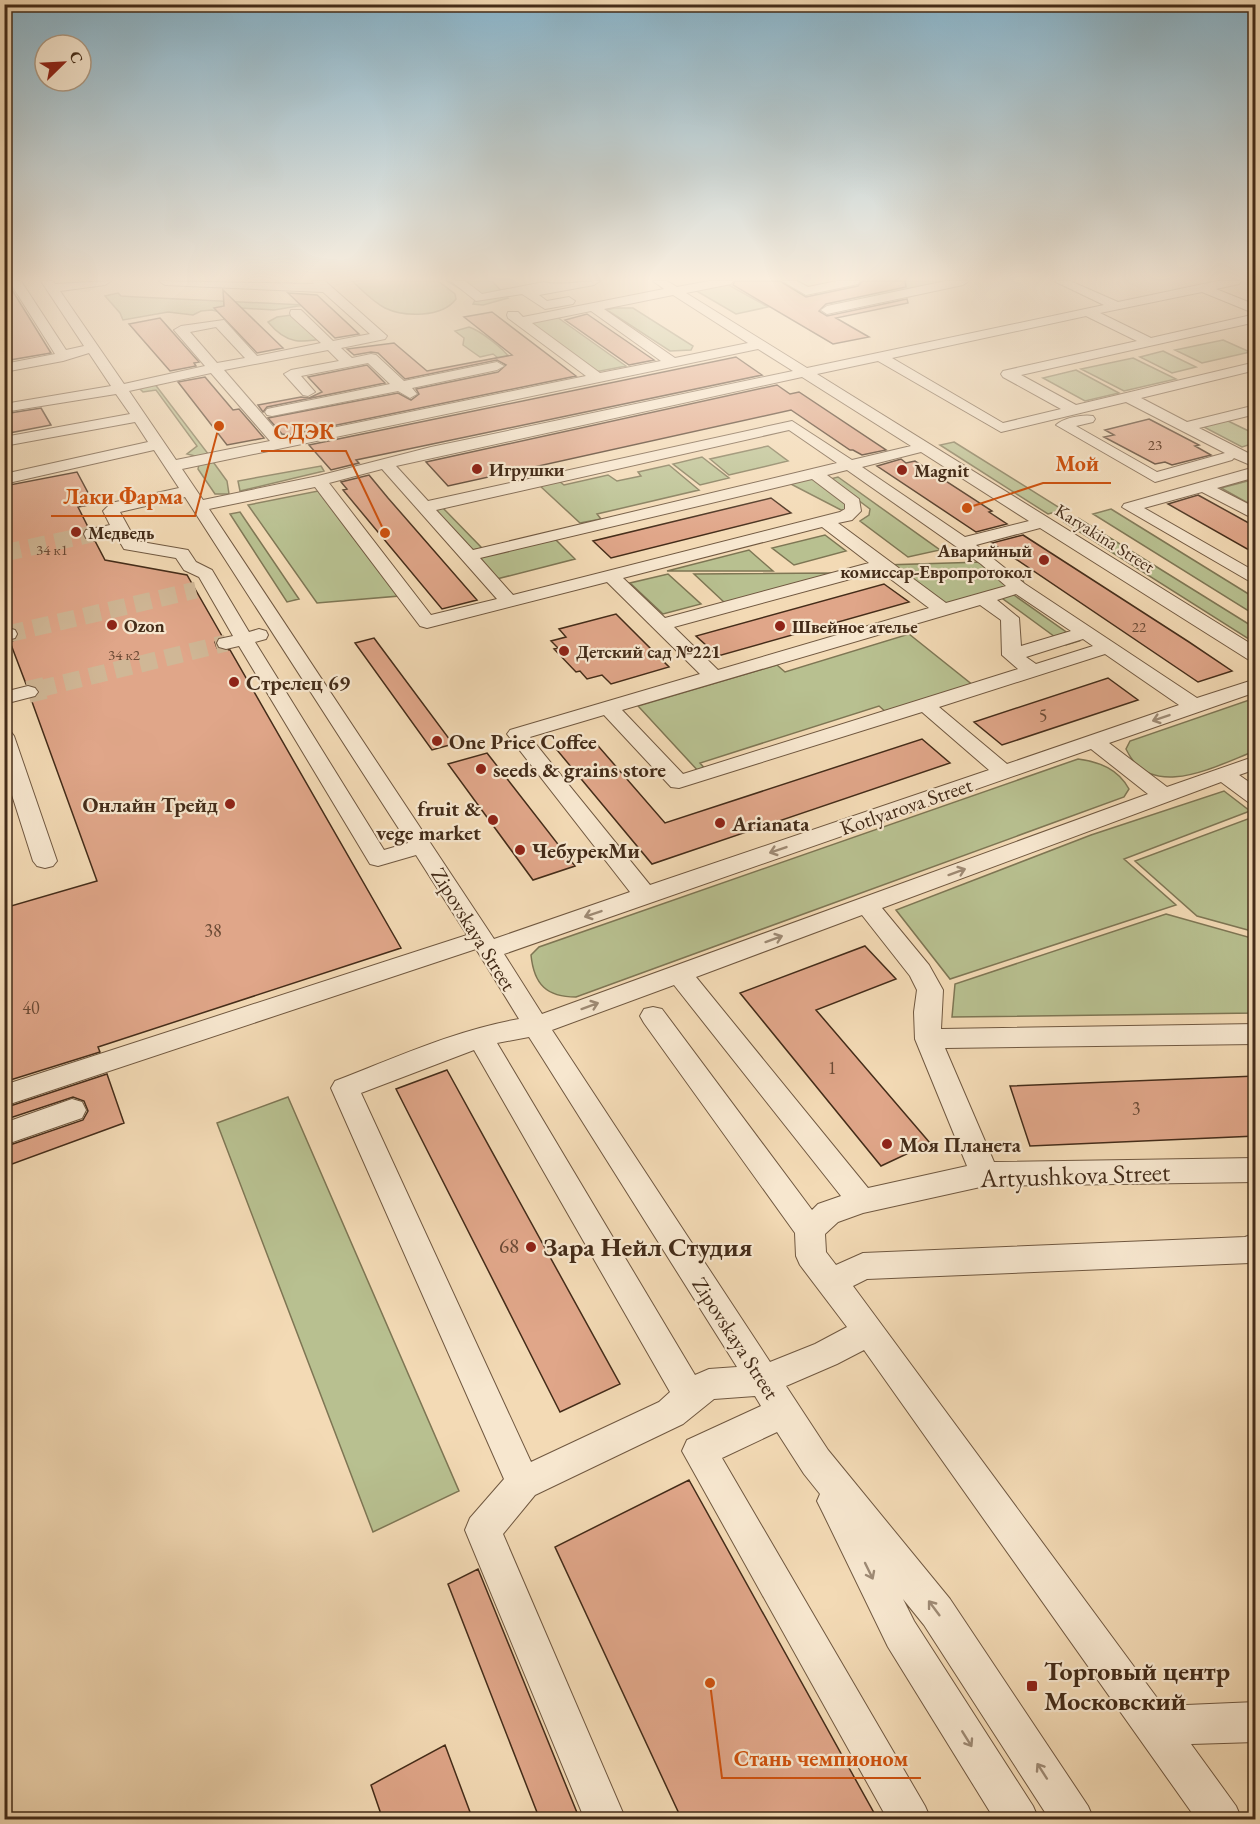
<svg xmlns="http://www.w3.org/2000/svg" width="1260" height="1824" viewBox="0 0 1260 1824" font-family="'EB Garamond',serif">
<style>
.green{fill:#b8c090;stroke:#7e7654;stroke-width:1.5}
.building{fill:#e0a689;stroke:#442c19;stroke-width:1.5}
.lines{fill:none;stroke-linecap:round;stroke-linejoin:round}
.minor-tunnel-far1{stroke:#d0b796;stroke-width:17;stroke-dasharray:17 9;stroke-linecap:butt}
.minor-tunnel{stroke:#d0b796;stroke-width:22;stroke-dasharray:22 11;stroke-linecap:butt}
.minor-casing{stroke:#705840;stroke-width:2}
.minor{fill:#f7e7cf;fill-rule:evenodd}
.oneway{stroke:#9e8a74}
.poi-dot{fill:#8f2418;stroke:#f7e7cf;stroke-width:2}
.labels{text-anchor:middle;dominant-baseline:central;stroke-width:4.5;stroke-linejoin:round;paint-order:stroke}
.far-number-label{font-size:15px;fill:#6b4a35}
.far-poi-label{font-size:18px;font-weight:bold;fill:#442c19;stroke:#f7e7cf;text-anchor:start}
.far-street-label{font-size:18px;fill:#442c19;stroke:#f7e7cf}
.number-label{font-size:18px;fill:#6b4a35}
.poi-label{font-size:21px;font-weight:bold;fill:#442c19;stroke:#f7e7cf;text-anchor:start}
.street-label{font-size:21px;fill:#442c19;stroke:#f7e7cf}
.near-number-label{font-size:21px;fill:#6b4a35}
.near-street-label{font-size:26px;fill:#442c19;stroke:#f7e7cf}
.near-poi-label{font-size:26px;font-weight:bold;fill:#442c19;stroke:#f7e7cf;text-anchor:start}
.leader{fill:none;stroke:#cf520e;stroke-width:2}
.callout-dot{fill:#cf520e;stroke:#f7e7cf;stroke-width:2}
.callout-label{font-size:22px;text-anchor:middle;font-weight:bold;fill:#cf520e;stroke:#f7e7cf;stroke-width:4.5;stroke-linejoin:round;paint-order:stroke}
</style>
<rect width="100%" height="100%" fill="#f3dab5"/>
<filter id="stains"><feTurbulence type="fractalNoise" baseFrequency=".00333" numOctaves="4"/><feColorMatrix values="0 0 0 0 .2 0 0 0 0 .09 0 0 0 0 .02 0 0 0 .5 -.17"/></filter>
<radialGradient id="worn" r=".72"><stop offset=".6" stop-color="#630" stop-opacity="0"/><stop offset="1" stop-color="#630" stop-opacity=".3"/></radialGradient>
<!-- green -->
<path class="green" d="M352,281H438L455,294L456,299C442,318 404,317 385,308C373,302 362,290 352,281Z
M447,281H492L508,298L483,305L473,304L476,298Z
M872,281H951L834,305L815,295L819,292Z
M727,284L768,307L736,314L695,290Z
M118,293L121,296L137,297L304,305L274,310L241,308L220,312L212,310L201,311L193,315L168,312L123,320L120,313L105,296Z
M614,308H633L693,346L691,350L670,351L607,310Z
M292,315L312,322L328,338C301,343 287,345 268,322L277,317Z
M557,317L626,366L595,372L529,323Z
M469,327C479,330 505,349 510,359L502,361L493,354L480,357L463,345L464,338L455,331Z
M1223,340L1250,352L1202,363L1175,350Z
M1163,351L1196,367L1172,373L1140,357Z
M1133,358L1176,379L1124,391L1081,369Z
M1076,370L1119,393L1085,401L1043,378Z
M154,383L209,455L195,456L187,454L197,446L156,390L143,392L140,389Z
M1226,420L1255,434V443L1242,447L1202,426Z
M954,442L1063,510L1048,514L940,445Z
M768,446L788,461L729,475L710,459Z
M702,457L729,478L700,485L673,464Z
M211,459L227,481L229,494H215L198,469L199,464Z
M669,465L699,490L597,514L601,519L580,523L539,485L559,481L564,485L608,475L617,481L641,476L638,472Z
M321,466L324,471L240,491L238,481Z
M808,476L846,502L845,510H841L785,481Z
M838,477L940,550L908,557L860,521L869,515L870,509L830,479Z
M1255,479V507L1221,488Z
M318,491L399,596L317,603L248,505Z
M441,506L482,548L469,551L429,508Z
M1111,509L1255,598V615L1093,514Z
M240,512L299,599L287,602L230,514Z
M1078,518L1255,628V643L1064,522Z
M825,535L846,551L794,565L772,548Z
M553,537L575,559L493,580L472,556Z
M749,550L773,571H667Z
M983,562L1012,582L1024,581L938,606L884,565Z
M837,573L726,604L694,574Z
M668,574L701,604L663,614L630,583Z
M1011,593L1079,641L1066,645L999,596Z
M909,634L974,686L887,713L879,706L700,763L707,771L700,773L638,706L777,665L785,672Z
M1255,698V751C1217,765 1151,803 1126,749L1130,741Z
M1078,759C1100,762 1118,769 1129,789L1124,797L576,997C547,997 534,985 531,955L539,947Z
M1224,791L1250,811L1124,859L1176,905L950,979L896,910L1091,835Z
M1253,817L1256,819L1255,932L1197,916L1135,861Z
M1166,914L1255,939V1013L952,1017L955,984Z
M288,1097L459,1491L373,1532L217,1123Z"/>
<!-- building -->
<path class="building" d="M4,281H9V285L51,353L4,361Z
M735,281H780L806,297L858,286L862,281H905L906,287L826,304L819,311L827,316L907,299L908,303L836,318L869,337L833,344L733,285Z
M223,290L283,348L257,353L214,308L224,306Z
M288,293L317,295L359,334L335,338Z
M492,312L576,376L288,435L282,434L268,418L398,393L411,400L419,394L416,389L498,372L506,365L497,360L405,379L378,353L371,352L354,355L347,349L394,343L427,371L512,355L464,317Z
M587,314L654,360L629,365L565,320Z
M160,318L199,362L194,363L196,366L170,371L129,324Z
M736,357L762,375L356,460L359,463L331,470L309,445Z
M367,365L385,383L267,407L263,412L258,405L301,397L309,398L322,392L308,377Z
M205,377L233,410L239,409L264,438L227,445L178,382Z
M777,385L790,394L799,392L886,450L862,455L853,450H850L791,410L448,486L426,462Z
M41,408L51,425L4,434V414Z
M1149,419L1199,445L1195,446L1211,455L1172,465L1165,462L1155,464L1104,437L1114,435L1105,430Z
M901,459L906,463L915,461L992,511L989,512L1007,524L976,532L877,466Z
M77,472L94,504L78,507L88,527L84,529L82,535L86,540L95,541L105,560L187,575L222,636L215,642L217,648L230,650L401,948L98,1047L100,1052L4,1082V908L97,881L31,699L37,697L40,691L36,686L26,684L10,642L17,639L19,633L16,628L4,625V486Z
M369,475L388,498L477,600L442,609L343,490L347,489L341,482Z
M1198,495L1256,527V554L1168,504Z
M771,498L791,513L611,558L593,541Z
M1023,535L1189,642L1232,671L1198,682L992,543Z
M884,584L909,602L718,656L696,636Z
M616,614L669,667L611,684L602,675L587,679L580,671L576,672L554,649L558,648L551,641L566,637L559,629Z
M374,638L453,744L432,750L355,643Z
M1108,678L1138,700L1002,745L974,722Z
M922,739L950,763L652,864L557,750L593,740L665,823Z
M487,753L575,866L533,880L448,764Z
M865,946L896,979L816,1010L930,1143L881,1166L740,993Z
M447,1070L620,1384L560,1412L396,1089Z
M107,1074L124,1123L4,1167V1147L83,1120L88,1111L84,1101L73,1097L4,1120V1108Z
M1256,1076V1136L1030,1146L1010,1086Z
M689,1480L878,1820H682L555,1547Z
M478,1569L580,1820H540L448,1584Z
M445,1745L473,1820H383L371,1785Z"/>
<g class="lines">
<!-- minor-tunnel-far1 -->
<path class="minor-tunnel-far1" d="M4,553L92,534
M8,634L196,590
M39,689L226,643"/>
<!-- minor-tunnel -->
<path class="minor-tunnel" d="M28,692L45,688"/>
<!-- minor casing -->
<g class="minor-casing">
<path id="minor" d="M13,281H21L66,350L84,346L41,281H53L55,284L111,281L105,285L60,291L124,384L205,366L174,330L181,326L224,320L257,356L321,343L291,316L290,313L291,310H301L333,341L370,334L323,292L165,285L159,281L314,284L312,281H325L387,336L385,339L341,348L352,358L371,354L376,355L404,381L497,362L504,366L497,370L412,388L417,394L410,398L398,391L272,416L267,415L265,412L267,409L390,384L368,363L301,376L315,392L308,396L303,395L284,374L291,370L339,361L328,350L224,370L283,438L586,376L508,318L507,315L508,312H518L523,317L664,289L653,281H667L677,287L709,281H733L731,284L686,293L807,368L1104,305L1054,281H1070L1118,302L1218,281H1241L1239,284L1216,289L1256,305V314L1202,292L1100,313L1151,338L1256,314V322L1021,375L1076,405L1256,362V370L1141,398L1187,422L1256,405V414L1199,428L1256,457V477L1217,488L1256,508V520L1202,492L1144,508L1256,572V585L1122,507L1124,504L1255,467L1234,458L1232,460L1155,482L1056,425C1063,418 1083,414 1093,416L1095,419L1093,422L1076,426L1157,472L1225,453L1126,402L1001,432L878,361L817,374L1256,647V662L1249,660L1040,528L976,545L1025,584L1197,698L1256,679V692L1109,743L1167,787L1256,756V769L1239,775L1256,787V804L1248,802L1221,782L882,908L929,965L943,990L941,1029L1256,1024V1044L945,1048L994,1162L1256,1158V1182L985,1186L863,1213L838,1222L825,1234L826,1252L836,1265L863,1253L1245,1237L1256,1233V1261L1250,1263L867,1279L853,1286L1163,1706L1256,1702V1742L1191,1744L1236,1806L1242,1820H1197L864,1350L837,1364L786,1386L828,1450L950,1599L1088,1806L1094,1820H1050L924,1625L903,1599L914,1621L1033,1806L1039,1820H995L888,1647L823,1513L817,1501L820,1494L804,1474L777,1432L722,1458L925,1806L931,1820H888L682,1451L687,1440L761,1406L755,1396L714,1399L683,1424L535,1495L503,1534L626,1820H585L465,1530L470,1518L504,1479L331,1088L335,1081C395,1058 455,1030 519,1019L476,949L4,1106V1085L467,935L416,855L378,866L370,864L239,646L226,649L219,647L217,643L219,639L233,636L199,577L184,570L176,558L124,549L115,534L92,539L86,538L84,534L86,530L110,525L103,511L111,503L179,488L154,450L4,484V474L148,442L135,422L4,446V437L130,414L116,394L4,412V404L111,386L89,353L63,361L4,372V364L55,354L11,284ZM673,295L748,343L675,358L604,309ZM591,311L661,361L600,373L532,323ZM1086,316L1137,341L1003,371L1001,374L1003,377L1061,409L1003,423L892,358ZM216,327L245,358L217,363L190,332ZM758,349L793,371L431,447L318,476L203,500L182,469ZM211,373L270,441L176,460L129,391ZM802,377L911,446L852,460L792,421L428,501L396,466ZM789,430L837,463L473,550L436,510ZM921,452L1029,521L965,537L862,467ZM382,469L497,599L431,615L329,483ZM847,470L981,564L1006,586L946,603L838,523L852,520L861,511L859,499L827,475ZM812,479L845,504V509L840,512L513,595L480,558ZM315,487L420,626L427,628L607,582L700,674L510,730L507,734L630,892L494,939L209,509ZM185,497L408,843L384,850L255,642L266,639L268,635L266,631L259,629L249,632L212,570L196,562L188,550L136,541L120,512ZM822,527L869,563L665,618L623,578ZM880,571L929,608L718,670L674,627ZM1016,594L1071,631L1021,646L1019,618L997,600ZM980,605L1001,620L1002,655L1018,669L683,774L622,710ZM1083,639L1093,646L1036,664L1026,657ZM1105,654L1179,705L1007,764L939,707ZM922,712L989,770L650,885L530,737L604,715L671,787L679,788ZM1091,749L1148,794L542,1014L504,954ZM862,915L910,976L917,990L914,1012L915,1039L967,1166L868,1188L696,977ZM674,985L841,1196L818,1204L812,1210L662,1009L653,1007L644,1009L640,1016L644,1023L795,1233L796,1256L800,1265L847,1327L815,1344L770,1362L552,1030ZM529,1037L543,1059L737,1367L709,1369L695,1375L497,1043ZM474,1050L670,1392L659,1402L531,1462L361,1093Z
M451,281H465L482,294L544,282C555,286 585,281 600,281L594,285L539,295L547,301L569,297L575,301L573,304L545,309L522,294L476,301Z
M782,281H797L808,287L837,281H860L858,284L806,295Z
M946,281H969L963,285L827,314L821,310L827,306Z
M8,628L15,630L17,634L15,638L4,641V629Z
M28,686L35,688L38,692L35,696L4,704V692Z
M4,730L11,732L14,736L57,861L53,866L45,868L37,866L33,861L4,770Z
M72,1099L82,1102L86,1110L82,1118L4,1145V1123Z"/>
</g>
<!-- minor -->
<use href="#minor" class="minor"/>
</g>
<!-- one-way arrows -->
<defs><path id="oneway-shaft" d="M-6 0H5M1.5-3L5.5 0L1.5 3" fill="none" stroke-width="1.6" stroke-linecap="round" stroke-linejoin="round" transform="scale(1.5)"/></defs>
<g class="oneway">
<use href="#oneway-shaft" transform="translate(1161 718) rotate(161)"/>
<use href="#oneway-shaft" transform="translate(778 850) rotate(161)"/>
<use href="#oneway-shaft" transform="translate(957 872) rotate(-20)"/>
<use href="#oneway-shaft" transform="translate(593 914) rotate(161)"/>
<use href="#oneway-shaft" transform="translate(774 939) rotate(-20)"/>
<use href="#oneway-shaft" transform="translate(590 1006) rotate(-20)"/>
<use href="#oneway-shaft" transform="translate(869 1571) rotate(64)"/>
<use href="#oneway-shaft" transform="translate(934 1608) rotate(-127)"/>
<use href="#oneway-shaft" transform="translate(967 1739) rotate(58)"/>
<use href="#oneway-shaft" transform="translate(1042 1771) rotate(-123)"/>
</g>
<!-- sky -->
<linearGradient id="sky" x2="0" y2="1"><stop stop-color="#89b7cf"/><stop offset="0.52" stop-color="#faeede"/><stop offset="1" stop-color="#faeede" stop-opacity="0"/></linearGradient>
<rect width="1260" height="536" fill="url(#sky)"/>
<!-- markers -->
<g class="poi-dot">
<circle cx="477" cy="469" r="6"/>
<circle cx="902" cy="470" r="6"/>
<circle cx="76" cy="532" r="6"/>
<circle cx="1044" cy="560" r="6"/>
<circle cx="112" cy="625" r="6"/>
<circle cx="780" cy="626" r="6"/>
<circle cx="564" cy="651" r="6"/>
<circle cx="234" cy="682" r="6"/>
<circle cx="437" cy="741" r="6"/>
<circle cx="481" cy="769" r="6"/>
<circle cx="230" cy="804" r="6"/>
<circle cx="493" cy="820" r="6"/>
<circle cx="720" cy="823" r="6"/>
<circle cx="520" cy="850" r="6"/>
<circle cx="887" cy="1144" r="6"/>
<circle cx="531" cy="1247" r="6"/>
<rect x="1026" y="1680" width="12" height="12" rx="3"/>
</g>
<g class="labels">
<!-- far-number labels -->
<g class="far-number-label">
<text x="1155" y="444">23</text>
<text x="52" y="549">34 к1</text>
<text x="1139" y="626">22</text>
<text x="124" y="654">34 к2</text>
</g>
<!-- far-poi labels -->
<g class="far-poi-label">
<text x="489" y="469">Игрушки</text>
<text x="914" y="470">Magnit</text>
<text x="88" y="532">Медведь</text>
<text x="1032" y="550" text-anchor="end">Аварийный<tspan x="1032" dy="21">комиссар-Европротокол</tspan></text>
<text x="124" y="625">Ozon</text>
<text x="792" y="626">Швейное ателье</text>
<text x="576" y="651">Детский сад №221</text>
</g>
<!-- far-street labels -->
<g class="far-street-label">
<text transform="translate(1105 538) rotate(32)">Karyakina Street</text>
</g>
<!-- number labels -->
<g class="number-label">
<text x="1043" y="715">5</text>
<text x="213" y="930">38</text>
<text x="31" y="1007">40</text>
<text x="832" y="1067">1</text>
<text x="1136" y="1108">3</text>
</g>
<!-- poi labels -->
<g class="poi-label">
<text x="246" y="682">Стрелец 69</text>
<text x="449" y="741">One Price Coffee</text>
<text x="493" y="769">seeds &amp; grains store</text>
<text x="218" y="804" text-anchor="end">Онлайн Трейд</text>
<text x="481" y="808" text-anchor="end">fruit &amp;<tspan x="481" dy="24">vege market</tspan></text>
<text x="732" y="823">Arianata</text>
<text x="532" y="850">ЧебурекМи</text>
<text x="899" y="1144">Моя Планета</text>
</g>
<!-- street labels -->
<g class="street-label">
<text transform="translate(906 806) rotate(-19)">Kotlyarova Street</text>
<text transform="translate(474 929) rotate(58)">Zipovskaya Street</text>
<text transform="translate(736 1338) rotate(57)">Zipovskaya Street</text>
</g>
<!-- near-number labels -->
<g class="near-number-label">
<text x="509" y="1245">68</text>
</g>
<!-- near-street labels -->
<g class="near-street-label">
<text transform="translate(1075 1175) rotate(-2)">Artyushkova Street</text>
</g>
<!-- near-poi labels -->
<g class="near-poi-label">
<text x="543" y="1247">Зара Нейл Студия</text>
<text x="1044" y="1671">Торговый центр<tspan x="1044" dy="30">Московский</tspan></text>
</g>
</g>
<!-- callouts -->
<path class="leader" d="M385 533L346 451H261M967 508L1043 483H1111M219 426L195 516H51M710 1683L722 1778H921"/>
<g class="callout-dot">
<circle cx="385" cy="533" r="6"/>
<circle cx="967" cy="508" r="6"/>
<circle cx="219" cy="426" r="6"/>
<circle cx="710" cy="1683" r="6"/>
</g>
<g class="callout-label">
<text x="304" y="439">СДЭК</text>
<text x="1077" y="471">Мой</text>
<text x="123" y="504">Лаки Фарма</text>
<text x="821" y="1766">Стань чемпионом</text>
</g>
<!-- margin -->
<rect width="1260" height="1824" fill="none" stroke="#f3dab5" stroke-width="24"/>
<rect x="6" y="6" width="1248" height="1812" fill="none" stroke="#442c19" stroke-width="3"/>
<rect x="12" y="12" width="1236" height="1800" fill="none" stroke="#442c19" stroke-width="1.5"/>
<!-- north arrow -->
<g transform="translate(63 63) rotate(66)"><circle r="28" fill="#f7e7cf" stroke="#af9c86" stroke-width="1.5"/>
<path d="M0-4.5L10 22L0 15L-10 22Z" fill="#8f2418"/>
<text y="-9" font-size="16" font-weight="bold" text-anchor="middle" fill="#442c19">С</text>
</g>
<rect width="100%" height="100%" filter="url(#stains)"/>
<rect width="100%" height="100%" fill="url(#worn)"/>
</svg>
